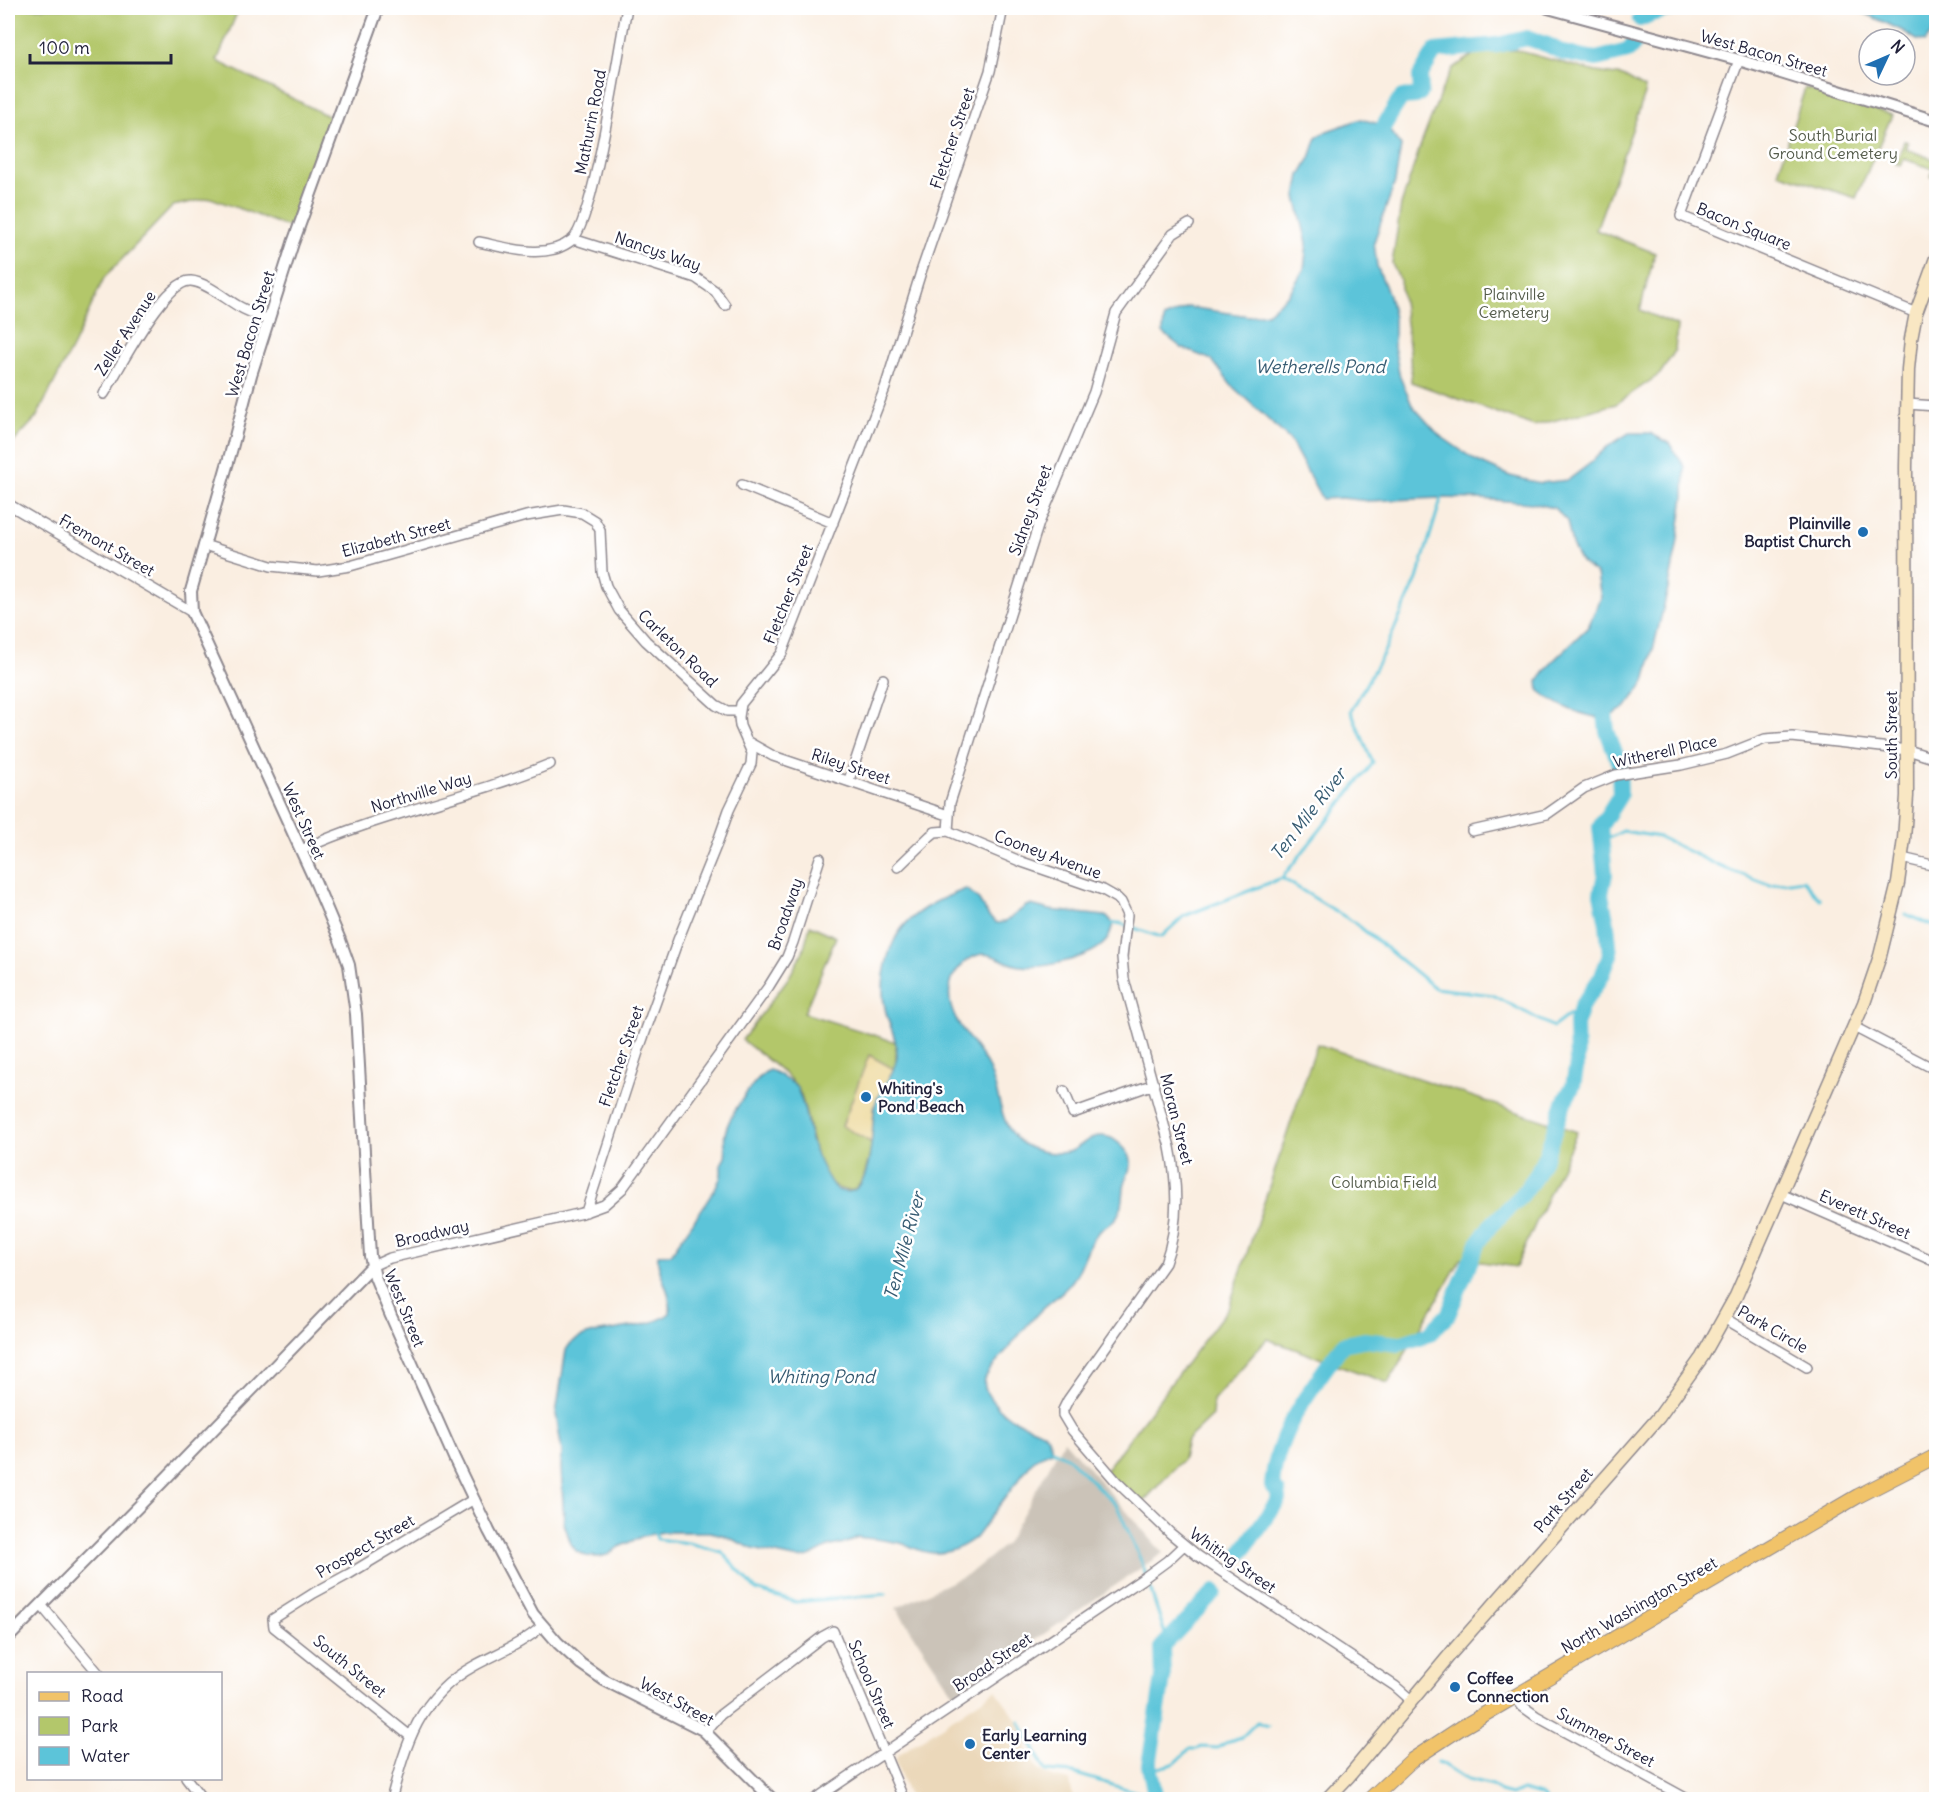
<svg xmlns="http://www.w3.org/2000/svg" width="1944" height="1807" viewBox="0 0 1944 1807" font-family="Delius,sans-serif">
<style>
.built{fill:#ebd8ba}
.industrial{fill:#cbc3b8}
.green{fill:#b3c76b;stroke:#6a7453;stroke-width:1.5}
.sand{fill:#eeda9e;stroke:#887e6c;stroke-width:1.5}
.water{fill:#5cc4d9;stroke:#3f738a;stroke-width:1.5}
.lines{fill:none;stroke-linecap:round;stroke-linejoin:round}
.stream{stroke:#5cc4d9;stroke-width:3}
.river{stroke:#5cc4d9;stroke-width:16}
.minor-casing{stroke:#8e888e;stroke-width:12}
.tertiary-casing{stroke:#8e888e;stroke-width:14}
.secondary-casing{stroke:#8e888e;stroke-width:15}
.primary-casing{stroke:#8e888e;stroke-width:16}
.minor{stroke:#fff;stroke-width:9}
.tertiary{stroke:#fff;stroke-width:10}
.secondary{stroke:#f9e7c3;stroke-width:12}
.primary{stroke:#f1c369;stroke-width:14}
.poi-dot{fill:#1f6fb2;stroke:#fff;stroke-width:2}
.labels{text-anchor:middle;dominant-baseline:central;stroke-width:5;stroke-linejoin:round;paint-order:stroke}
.street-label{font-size:16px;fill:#22223b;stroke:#fff}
.park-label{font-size:16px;fill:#555c4c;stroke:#fff}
.poi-label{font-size:16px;font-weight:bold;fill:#22223b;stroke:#fff;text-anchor:start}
.water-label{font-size:18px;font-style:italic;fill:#365b72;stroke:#fff}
</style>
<rect width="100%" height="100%" fill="#fff"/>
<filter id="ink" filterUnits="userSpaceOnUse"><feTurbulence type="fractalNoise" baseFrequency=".0167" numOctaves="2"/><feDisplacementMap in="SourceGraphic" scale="12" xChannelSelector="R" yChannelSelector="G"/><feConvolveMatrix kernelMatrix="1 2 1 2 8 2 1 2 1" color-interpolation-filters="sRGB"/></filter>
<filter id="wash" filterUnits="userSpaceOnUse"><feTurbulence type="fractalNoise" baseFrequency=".008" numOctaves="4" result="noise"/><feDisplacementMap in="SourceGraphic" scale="24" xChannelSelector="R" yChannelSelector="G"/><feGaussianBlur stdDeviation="1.35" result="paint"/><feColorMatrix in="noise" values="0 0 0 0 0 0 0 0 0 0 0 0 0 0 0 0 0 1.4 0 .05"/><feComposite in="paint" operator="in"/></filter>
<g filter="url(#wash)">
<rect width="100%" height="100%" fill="#faeee1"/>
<!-- built -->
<path class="built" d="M996,1690L1018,1721L1025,1735L1027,1753L1034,1764L1041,1771L1052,1777L1070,1781L1073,1799H910L895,1761L898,1755Z"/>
<!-- industrial -->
<path class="industrial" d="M1064,1440L1163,1553L954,1695L896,1608L970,1573L1006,1544Z"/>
<!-- green -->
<path class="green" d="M8,8H239L217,61L330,117L291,228L211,198L173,206L104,278L74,344L36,418L8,448Z
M1516,50L1596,72L1623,76L1644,88L1645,94L1596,230L1655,253L1640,310L1677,326L1675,351L1660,374L1616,404L1534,426L1411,382L1410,352L1400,280L1392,264L1401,205L1420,147L1442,89L1453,68L1479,51Z
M1805,88L1892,115L1856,198L1778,173Z
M1904,141L1908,142L1906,149L1936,160V178L1931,177L1933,169L1904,159L1901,166L1896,164Z
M810,925L836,937L804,1013L896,1042V1062L863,1180L854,1190C809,1197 813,1110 796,1086C787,1073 756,1051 742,1040L789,977L803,951Z
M1317,1044L1577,1132L1516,1267L1461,1259L1388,1383L1267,1339L1213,1400L1212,1416L1187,1440L1183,1459L1142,1503L1110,1483L1104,1472L1229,1307Z"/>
<!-- sand -->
<path class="sand" d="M869,1055L894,1069L880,1093L874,1109L872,1143L842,1126Z"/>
<!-- water -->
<path class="water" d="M1853,8H1936V27L1925,42L1917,40L1903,31Z
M1361,119L1386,126L1401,146L1395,182L1374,242L1377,266L1389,295L1394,318V347L1400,377L1412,405L1439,435L1475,460L1510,476L1540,483L1568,480L1588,465L1607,447L1629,433H1650L1669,443L1685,467L1684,496L1677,546L1669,585L1645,682L1625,708L1605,719C1578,714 1561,708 1539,691L1538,681L1553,661L1588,627L1601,598L1597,574L1581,562L1572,545L1567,521L1554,508L1532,503L1481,499L1440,498L1368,501L1342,498L1322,499L1290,440L1231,385L1212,360L1182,348L1163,333L1164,318L1188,307L1249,316L1267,313L1289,294L1304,269L1307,243L1296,197L1300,175L1310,158L1317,137L1327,131Z
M966,889L978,899L989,917L997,923L1005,922L1026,906L1031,905L1050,910L1105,916L1110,919L1113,924C1111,930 1110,936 1106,941C1092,958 1043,969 1021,966C1007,965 992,951 978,955C964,959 951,974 950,988C945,1019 975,1041 988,1067C1004,1099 996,1140 1040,1151C1049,1153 1062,1154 1071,1151C1084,1145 1091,1132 1108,1137C1113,1138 1119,1143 1123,1147C1139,1163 1127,1169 1124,1188C1123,1199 1123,1209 1116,1218C1109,1226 1098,1230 1093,1239C1085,1252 1082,1268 1073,1280C1065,1292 1050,1301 1040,1311C1022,1330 1007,1351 990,1370C988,1373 986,1376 985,1379C980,1396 1009,1419 1023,1424C1030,1427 1039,1429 1045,1434C1050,1439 1051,1444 1052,1451L1040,1456L1031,1463L975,1538C959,1550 942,1557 922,1551C916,1549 910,1546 904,1544C889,1540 872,1539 857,1537L849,1542L828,1547L809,1557L799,1559L753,1549L723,1535L710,1532H663L643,1536L619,1547L607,1555L598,1557L586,1556L576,1551L571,1544L564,1523L561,1466L562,1452L556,1414L566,1350C579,1323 644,1335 670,1313C673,1291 656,1274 658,1255L671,1254C687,1229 707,1205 720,1179C722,1174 721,1171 721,1165C722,1162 724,1160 725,1157C727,1150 723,1141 725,1134C728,1117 755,1077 769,1070C776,1072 780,1075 785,1079C789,1081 794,1083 796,1086C799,1090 799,1095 801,1099C807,1115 807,1128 812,1143C816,1155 821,1165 827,1176C830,1180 833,1188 838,1190C877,1206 870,1118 876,1101C882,1085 895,1074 897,1056C898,1039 888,1024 885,1008C880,988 885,959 894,941C907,913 939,899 966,889Z"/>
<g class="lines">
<!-- stream -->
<path class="stream" d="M1601,842L1623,831L1659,837L1719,866L1770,885L1803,880L1820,899
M1282,878L1355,923L1435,988L1493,995L1553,1027L1582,1005
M1905,914L1936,927
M1111,924L1119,923L1161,937L1184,916L1282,878L1373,763L1351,711L1384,652L1417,579L1442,496
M1049,1448L1068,1458L1117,1506L1142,1563L1167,1640
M654,1530L657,1539L688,1543L722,1552L756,1590L795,1602L886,1594
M1020,1722L1046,1771L1073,1773L1156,1798
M1438,1762L1443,1764L1467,1780L1493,1786L1500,1792L1511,1795L1523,1790L1542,1796L1546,1800
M1150,1767C1171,1767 1175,1766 1189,1749H1197L1202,1747L1217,1748L1229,1741L1242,1737L1257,1722L1268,1726"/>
<!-- river -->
<path class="river" d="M1640,19L1651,14L1673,8
M1372,144C1384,129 1390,113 1402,97L1416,96L1421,92L1420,76L1435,51L1498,45L1527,38L1548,45L1563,53L1596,59L1628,51L1634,44
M1241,1553L1279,1499L1278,1492L1272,1486C1276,1430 1312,1388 1343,1344L1364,1340L1399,1344L1429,1334L1448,1315L1477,1245L1490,1226L1522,1195L1535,1177L1546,1155L1564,1102L1573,1086L1577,1063L1576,1022L1582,1005L1602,976L1610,955L1607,924L1601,894L1605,874L1600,827L1620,795L1619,763L1607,731L1603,699
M1156,1800L1149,1765L1163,1678L1162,1647L1214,1592"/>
</g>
</g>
<g filter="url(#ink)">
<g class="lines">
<!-- minor casing -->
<g class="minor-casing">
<path id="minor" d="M1739,60L1681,216L1916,313
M573,239L696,278L715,291L725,305
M479,242C508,248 546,261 572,240C594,222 619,45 627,8
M1925,288L1936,293
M104,394C117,372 165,279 191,281C206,282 227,300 240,307C249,312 260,316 269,320
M1907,404L1936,406
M742,485L833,523
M8,504L192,612
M204,545L271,566L318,571L350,566L526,516L563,510L582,513L595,521L600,530L602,572L606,586L619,610L646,641L716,705L727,711H739
M748,742L773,756L948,815
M849,780L883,679
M948,831L950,803L1039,523L1094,392L1116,313L1173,234L1189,224
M1472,831L1547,814L1584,788L1616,775L1681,765L1727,754L1765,739L1792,737L1908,750L1936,759
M301,850C381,813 469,798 550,764
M1902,858L1936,866
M898,867L930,836L935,832L948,831L1022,862L1103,890L1117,898L1121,902L1127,915L1122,957L1124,979L1170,1147C1178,1186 1179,1226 1165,1263L1068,1400L1063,1410V1415L1072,1430L1116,1481L1170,1533L1198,1556L1395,1686L1411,1700
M1854,1027L1936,1070
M1064,1091L1073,1113L1154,1084
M1781,1194L1936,1262
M586,1212L639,1049L678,940L718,841L729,810L751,764L752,753L740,726L739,717L741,704L782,653L885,388L921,272L990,71L1003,8
M372,1266L390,1258L582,1213L604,1205L622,1189L769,986L787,957L793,942L820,858
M1724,1318L1807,1367
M41,1605L99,1674
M1515,1696L1522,1706L1536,1716L1689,1800
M705,1732L720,1715L822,1637L833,1631L904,1800
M410,1736L274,1627L273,1619L314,1593L349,1574L474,1499
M186,1778L203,1800
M391,1800C406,1743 419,1696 474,1666C496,1654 524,1643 542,1626
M814,1800L1141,1580L1167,1561L1184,1545"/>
</g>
<!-- tertiary casing -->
<g class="tertiary-casing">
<path id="tertiary" d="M378,8L293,243L251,375L232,448L191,591L192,612L315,881L340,940L349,965L356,1014L370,1256L375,1277L391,1316L455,1460L489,1531L533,1614L558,1643L581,1664L604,1680L703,1730L773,1800
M1548,8L1739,60L1936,121
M8,1638L139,1506L372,1266"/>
</g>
<!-- secondary casing -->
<g class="secondary-casing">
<path id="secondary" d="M1326,1800L1349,1776L1453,1651L1659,1417L1702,1357L1736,1296L1864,1003L1880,956L1898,883L1904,839L1907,796L1906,466L1908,369L1911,339L1916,313L1936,258"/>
</g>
<!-- primary casing -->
<g class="primary-casing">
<path id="primary" d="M1369,1800L1412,1760L1461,1728L1858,1496L1936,1456"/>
</g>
<!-- minor -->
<use href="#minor" class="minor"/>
<!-- tertiary -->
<use href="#tertiary" class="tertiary"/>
<!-- secondary -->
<use href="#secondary" class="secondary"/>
<!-- primary -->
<use href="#primary" class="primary"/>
</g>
</g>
<!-- markers -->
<g class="poi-dot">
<circle cx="1863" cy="532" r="6"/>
<circle cx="866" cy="1097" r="6"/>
<circle cx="1455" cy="1687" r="6"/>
<circle cx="970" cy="1744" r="6"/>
</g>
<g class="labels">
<!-- street labels -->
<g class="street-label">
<text transform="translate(1764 53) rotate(16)">West Bacon Street</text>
<text transform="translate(590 122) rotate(-79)">Mathurin Road</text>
<text transform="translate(952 138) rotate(-71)">Fletcher Street</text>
<text transform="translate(1744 226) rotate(22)">Bacon Square</text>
<text transform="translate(658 251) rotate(19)">Nancys Way</text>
<text transform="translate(125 333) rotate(-57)">Zeller Avenue</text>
<text transform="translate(250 334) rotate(-73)">West Bacon Street</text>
<text transform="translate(1030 510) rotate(-70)">Sidney Street</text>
<text transform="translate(396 537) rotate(-15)">Elizabeth Street</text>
<text transform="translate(107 545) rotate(30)">Fremont Street</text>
<text transform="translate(788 594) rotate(-68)">Fletcher Street</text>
<text transform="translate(678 648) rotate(44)">Carleton Road</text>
<text transform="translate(1891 735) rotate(-90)">South Street</text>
<text transform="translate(1665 751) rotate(-12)">Witherell Place</text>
<text transform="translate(851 766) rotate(18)">Riley Street</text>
<text transform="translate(421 792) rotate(-17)">Northville Way</text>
<text transform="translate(304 821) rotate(66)">West Street</text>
<text transform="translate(1048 854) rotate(20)">Cooney Avenue</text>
<text transform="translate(785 914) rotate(-71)">Broadway</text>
<text transform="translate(621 1056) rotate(-71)">Fletcher Street</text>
<text transform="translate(1177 1119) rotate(76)">Moran Street</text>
<text transform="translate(1865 1214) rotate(24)">Everett Street</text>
<text transform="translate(432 1233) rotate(-13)">Broadway</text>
<text transform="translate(405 1308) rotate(68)">West Street</text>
<text transform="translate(1773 1329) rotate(30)">Park Circle</text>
<text transform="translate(1563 1500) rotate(-49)">Park Street</text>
<text transform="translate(365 1546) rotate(-30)">Prospect Street</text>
<text transform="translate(1233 1560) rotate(35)">Whiting Street</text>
<text transform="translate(1639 1605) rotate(-30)">North Washington Street</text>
<text transform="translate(992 1662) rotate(-34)">Broad Street</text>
<text transform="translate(350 1666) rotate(39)">South Street</text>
<text transform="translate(872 1684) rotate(67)">School Street</text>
<text transform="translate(677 1701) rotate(29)">West Street</text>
<text transform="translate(1606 1737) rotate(28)">Summer Street</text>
</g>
<!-- park labels -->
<g class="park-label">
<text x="1833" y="135">South Burial<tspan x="1833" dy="18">Ground Cemetery</tspan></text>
<text x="1514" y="294">Plainville<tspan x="1514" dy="18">Cemetery</tspan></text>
<text x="1384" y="1182">Columbia Field</text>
</g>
<!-- poi labels -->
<g class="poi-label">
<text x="1851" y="523" text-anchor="end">Plainville<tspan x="1851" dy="18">Baptist Church</tspan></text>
<text x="878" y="1088">Whiting's<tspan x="878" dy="18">Pond Beach</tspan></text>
<text x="1467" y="1678">Coffee<tspan x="1467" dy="18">Connection</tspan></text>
<text x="982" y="1735">Early Learning<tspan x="982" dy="18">Center</tspan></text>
</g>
<!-- water labels -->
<g class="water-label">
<text x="1320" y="366">Wetherells Pond</text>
<text transform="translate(1308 814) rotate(-52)">Ten Mile River</text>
<text transform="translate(904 1246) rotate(-75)">Ten Mile River</text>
<text x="821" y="1376">Whiting Pond</text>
</g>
</g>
<!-- margin -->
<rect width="1944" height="1807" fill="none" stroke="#fff" stroke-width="30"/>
<!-- legend -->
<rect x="27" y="1672" width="195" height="108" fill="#ffffff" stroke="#a7a7b1" stroke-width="1.5"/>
<rect x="39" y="1692" width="30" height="9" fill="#f1c369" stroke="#a7a7b1" stroke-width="1.5"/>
<text x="81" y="1702" font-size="18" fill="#22223b">Road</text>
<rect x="39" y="1717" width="30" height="18" fill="#b3c76b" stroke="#a7a7b1" stroke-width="1.5"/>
<text x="81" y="1732" font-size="18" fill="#22223b">Park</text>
<rect x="39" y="1747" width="30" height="18" fill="#5cc4d9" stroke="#a7a7b1" stroke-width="1.5"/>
<text x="81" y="1762" font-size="18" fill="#22223b">Water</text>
<!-- north arrow -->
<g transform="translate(1887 57) rotate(46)"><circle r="28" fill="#ffffff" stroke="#a7a7b1" stroke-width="1.5"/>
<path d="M0-4.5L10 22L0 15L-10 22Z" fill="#1f6fb2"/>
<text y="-9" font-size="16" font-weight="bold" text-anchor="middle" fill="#22223b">N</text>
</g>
<!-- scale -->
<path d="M30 54v9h141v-9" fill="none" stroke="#22223b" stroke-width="3"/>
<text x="39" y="54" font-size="18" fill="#22223b" stroke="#ffffff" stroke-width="4.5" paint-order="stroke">100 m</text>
</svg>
